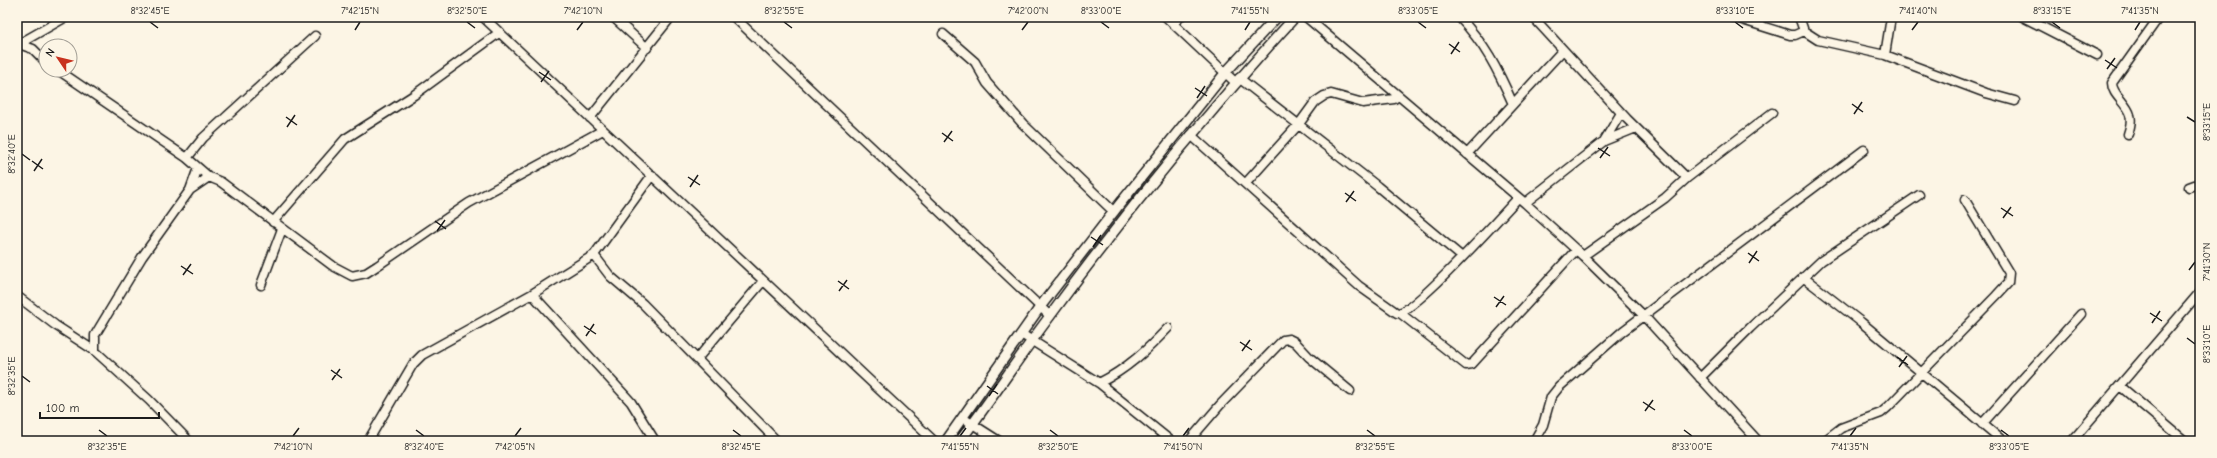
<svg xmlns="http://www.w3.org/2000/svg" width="2217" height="458" viewBox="0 0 2217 458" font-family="'Comic Neue',sans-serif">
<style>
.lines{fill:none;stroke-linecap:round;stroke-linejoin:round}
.minor-casing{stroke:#1c1c1c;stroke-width:11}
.tertiary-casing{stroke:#1c1c1c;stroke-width:12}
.minor{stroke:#fcf5e5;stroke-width:8}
.tertiary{stroke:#fcf5e5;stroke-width:9}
.ticks{fill:none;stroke:#1c1c1c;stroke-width:1.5}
.neatline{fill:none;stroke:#1c1c1c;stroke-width:1.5}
.ticks-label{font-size:10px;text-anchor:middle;fill:#1c1c1c}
</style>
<rect width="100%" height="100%" fill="#fcf5e5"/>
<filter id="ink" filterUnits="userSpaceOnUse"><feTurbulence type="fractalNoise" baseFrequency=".025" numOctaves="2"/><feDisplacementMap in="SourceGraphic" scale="8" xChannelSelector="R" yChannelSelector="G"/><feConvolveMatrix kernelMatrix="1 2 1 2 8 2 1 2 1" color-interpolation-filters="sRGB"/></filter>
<g filter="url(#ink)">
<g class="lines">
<!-- minor casing -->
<g class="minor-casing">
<path id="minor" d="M483,17L934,441
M613,17L647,48
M734,17L1050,316
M1166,17L1235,82
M1306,17L1525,203L1583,256L1643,315L1758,441
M1459,17C1485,44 1498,70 1513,104
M1533,17L1627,119L1687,178
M1733,17L1790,35H1795L1804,31
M1799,17L1804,31L1818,40L1885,55L1986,93L2015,101
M2023,17L2097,55
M1173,24L1180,17
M943,34L975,62L987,83L1023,124L1114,212
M315,36L203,138L187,158L209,177L221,182L333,266L352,276L366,273L377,266L469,203L603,130
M19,44L33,49L46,62
M17,45L66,17
M1885,55L1891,17
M58,70L187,158
M1239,78L1377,186L1462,257
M590,118L671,17
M2128,134C2130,128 2132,121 2130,115C2127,103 2112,95 2112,83L2159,17
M1191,135L1359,286L1397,313C1413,314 1502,215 1518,198
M1604,141L1621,113
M1467,154L1563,50
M1246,183L1299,124L1315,102L1324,96L1331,94L1363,103L1394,99L1398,96
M2189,187L2200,183
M190,190L198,168
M1525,203L1604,141L1636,128
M273,222L345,139L414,95L500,32
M594,255L610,276L643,304L777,441
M1583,256L1665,198L1687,178L1772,113
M1803,277L1861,322L2003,441
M261,285L282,229
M532,294L631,402L655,441
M17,296L55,325L95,351L149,400L189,441
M1400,313L1466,365L1472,364L1576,250
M1023,335L1099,383L1171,441
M95,351V335L142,257L190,190L209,177
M697,359L763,281
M1700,378L1750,328L1821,261L1919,195
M1099,383C1127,369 1147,350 1168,328
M2120,386L2185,441
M963,418L999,441
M1982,424L2081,314
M368,441L413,364L422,355L532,294L594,255L652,175
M1189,441L1220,405L1283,340L1289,339L1295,342L1309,357L1350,391
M1534,441L1543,425L1551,397L1559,387L1623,331L1864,150
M1824,441L1841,428L1881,413L1888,407L1996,296L2008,283L2009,273L1965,200
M2072,441L2200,292"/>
</g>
<!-- tertiary casing -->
<g class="tertiary-casing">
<path id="tertiary" d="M946,441L1040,307L1119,205L1226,72L1277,17
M960,441C991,400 1019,357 1050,316C1126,212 1208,112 1295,17"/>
</g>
<!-- minor -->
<use href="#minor" class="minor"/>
<!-- tertiary -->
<use href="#tertiary" class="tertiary"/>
</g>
</g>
<!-- ticks -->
<path class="ticks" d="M150,22L158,28M467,22L475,28M784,22L792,28M1101,22L1109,28M1418,22L1426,28M1735,22L1743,28M2052,22L2060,28M355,30L360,22M577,30L583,22M1022,30L1028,22M1245,30L1250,22M1912,30L1918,22M2135,30L2140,22M1449,44L1460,52M1451,54L1459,42M2105,60L2117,68M2107,69L2115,58M539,72L551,80M541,82L549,71M1195,88L1207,96M1197,98L1205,86M1852,104L1863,112M1854,114L1862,102M286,117L297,125M2187,117L2195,122M287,127L295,115M942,133L953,141M944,142L952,131M1598,148L1610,156M22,154L30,160M1600,158L1608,147M32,161L43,169M34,171L42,159M688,177L700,185M690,187L698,175M1345,193L1356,201M1346,202L1354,191M2001,208L2013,216M2003,218L2011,207M435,221L446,229M437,231L445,220M1091,237L1103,245M1093,247L1101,235M1748,253L1759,261M1749,263L1757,251M181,266L193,274M2189,270L2195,262M183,275L191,264M838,281L849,289M839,291L847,280M1494,297L1506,305M1496,307L1504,296M2150,313L2162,321M2152,323L2160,311M584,326L596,334M586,336L594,324M2187,338L2195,344M1240,342L1252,350M1242,351L1250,340M1897,357L1908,365M1899,367L1907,356M331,370L342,378M22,376L30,382M332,380L340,369M987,386L998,394M989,396L997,384M1643,402L1655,410M1645,411L1653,400M99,430L107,436M416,430L424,436M733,430L741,436M1050,430L1058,436M1367,430L1375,436M1684,430L1692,436M2001,430L2009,436M293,436L299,428M515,436L521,428M960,436L966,428M1183,436L1189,428M1850,436L1856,428"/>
<!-- margin -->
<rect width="2217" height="458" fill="none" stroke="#fcf5e5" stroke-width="44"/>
<!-- north arrow -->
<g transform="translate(58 58) rotate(305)"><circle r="19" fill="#fcf5e5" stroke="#a29e95"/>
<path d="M0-3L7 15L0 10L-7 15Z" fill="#c8321e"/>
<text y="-6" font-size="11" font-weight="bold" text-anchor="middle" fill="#1c1c1c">N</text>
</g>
<!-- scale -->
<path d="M40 412v6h119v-6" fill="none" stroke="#1c1c1c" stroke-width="2"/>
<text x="46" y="412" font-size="12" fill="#1c1c1c" stroke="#fcf5e5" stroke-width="3" paint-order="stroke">100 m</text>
<rect x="22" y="22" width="2173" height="414" class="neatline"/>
<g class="ticks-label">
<text x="150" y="14">8°32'45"E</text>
<text x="360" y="14">7°42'15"N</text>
<text x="467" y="14">8°32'50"E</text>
<text x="583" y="14">7°42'10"N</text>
<text x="784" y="14">8°32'55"E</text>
<text x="1028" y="14">7°42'00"N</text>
<text x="1101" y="14">8°33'00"E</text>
<text x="1250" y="14">7°41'55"N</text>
<text x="1418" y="14">8°33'05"E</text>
<text x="1735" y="14">8°33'10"E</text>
<text x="1918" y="14">7°41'40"N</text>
<text x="2052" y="14">8°33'15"E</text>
<text x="2140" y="14">7°41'35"N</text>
<text transform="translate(2206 122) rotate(-90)" y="4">8°33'15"E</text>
<text transform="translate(11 154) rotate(-90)" y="4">8°32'40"E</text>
<text transform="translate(2206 262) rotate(-90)" y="4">7°41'30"N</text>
<text transform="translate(2206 344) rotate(-90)" y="4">8°33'10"E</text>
<text transform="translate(11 376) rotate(-90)" y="4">8°32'35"E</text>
<text x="107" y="450">8°32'35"E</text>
<text x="293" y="450">7°42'10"N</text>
<text x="424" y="450">8°32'40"E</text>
<text x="515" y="450">7°42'05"N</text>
<text x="741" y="450">8°32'45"E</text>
<text x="960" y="450">7°41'55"N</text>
<text x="1058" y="450">8°32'50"E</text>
<text x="1183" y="450">7°41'50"N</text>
<text x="1375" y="450">8°32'55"E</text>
<text x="1692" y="450">8°33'00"E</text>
<text x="1850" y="450">7°41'35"N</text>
<text x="2009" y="450">8°33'05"E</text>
</g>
</svg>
